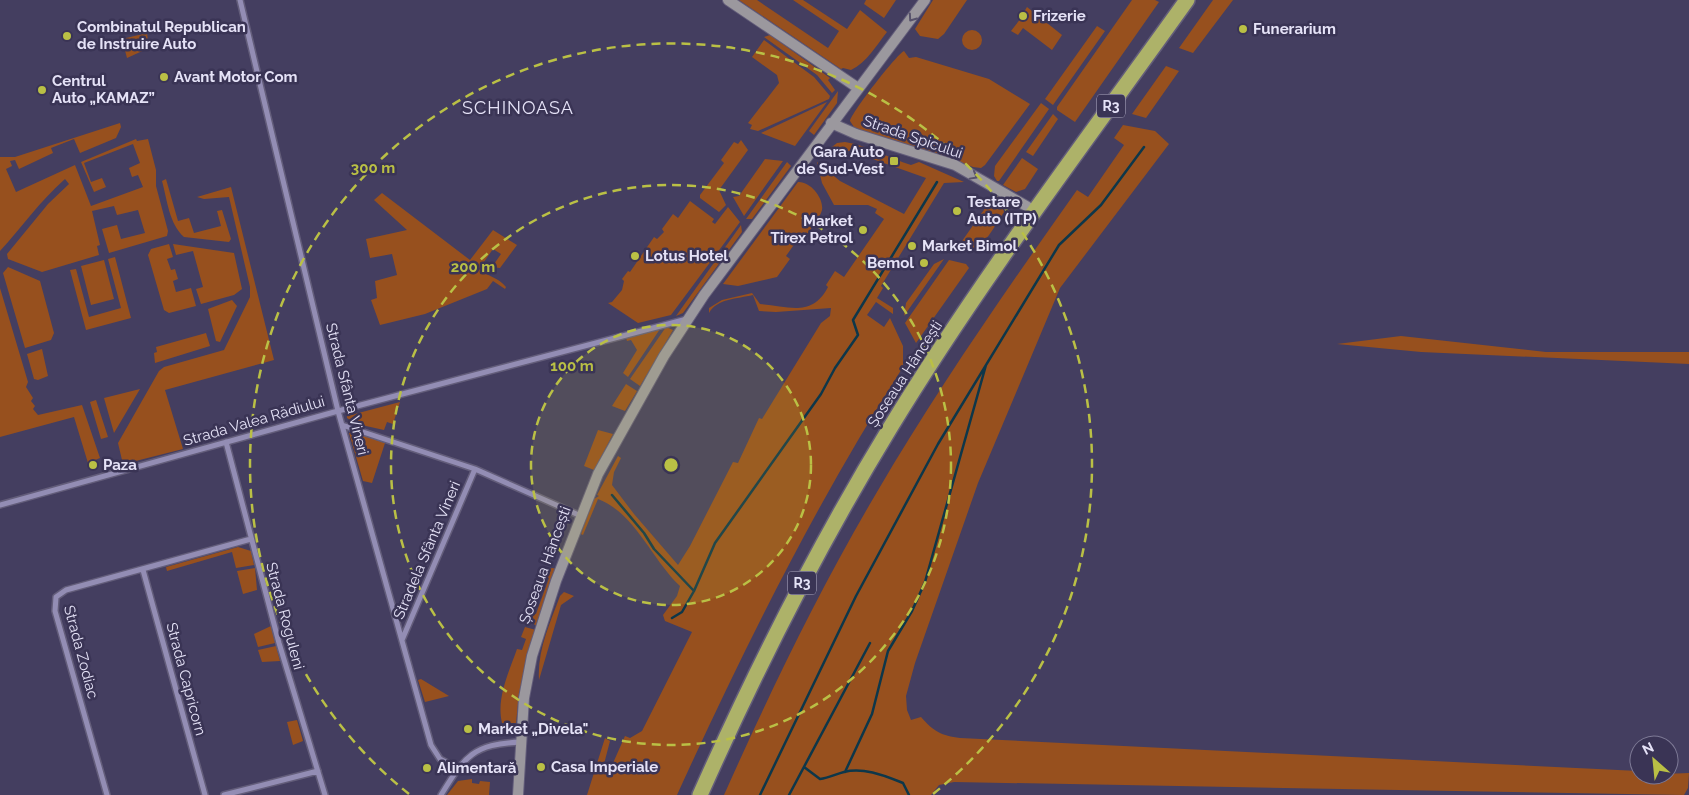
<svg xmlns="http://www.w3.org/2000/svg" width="1689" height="795" viewBox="0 0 1689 795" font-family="Raleway,sans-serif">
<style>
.green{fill:#97501e}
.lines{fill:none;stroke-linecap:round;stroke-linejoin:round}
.stream{stroke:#0d374a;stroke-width:2.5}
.street-casing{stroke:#635d7a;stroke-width:8}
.secondary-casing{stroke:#635d7a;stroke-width:12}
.highway-casing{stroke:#635d7a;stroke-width:18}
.street{stroke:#938db4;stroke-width:5}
.secondary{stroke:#9b989e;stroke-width:10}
.highway{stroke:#adb269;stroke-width:15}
.oneway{stroke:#57526b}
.ring{fill:none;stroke:#bac045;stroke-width:2.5;stroke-dasharray:9 6}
.poi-dot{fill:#bac045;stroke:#3a3455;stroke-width:2}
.labels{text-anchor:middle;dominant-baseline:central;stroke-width:5;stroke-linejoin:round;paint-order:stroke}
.shield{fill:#3a3455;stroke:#b2aec6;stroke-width:1}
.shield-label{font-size:14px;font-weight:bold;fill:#e5e2f7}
.poi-label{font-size:15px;font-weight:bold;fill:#e5e2f7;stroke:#3a3455;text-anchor:start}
.street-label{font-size:15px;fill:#e5e2f7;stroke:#3a3455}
.quarter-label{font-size:18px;letter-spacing:1px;fill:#e5e2f7;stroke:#3a3455}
.centre{fill:#bac045;stroke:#3a3455;stroke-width:2.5}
.ring-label{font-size:15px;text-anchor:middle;font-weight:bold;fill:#bac045;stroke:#3a3455;stroke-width:5;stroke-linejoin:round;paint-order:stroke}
</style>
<rect width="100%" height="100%" fill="#443e60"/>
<!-- green -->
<path class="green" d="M739,0H757L828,48L839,31L793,0H803L847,29L860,10L887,32C876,46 867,62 851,70L843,68L841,69Z
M866,0H896L884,18L864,4Z
M933,0H967L944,34L938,39L920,36L915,29Z
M1132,0H1155L1159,2L1075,122L1057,110V107Z
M1213,0H1233L1193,53L1179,48Z
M1027,7L1062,35L1052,50L1023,28L1018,35L1011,31L1021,18L1024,20L1027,15L1024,12Z
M1097,26L1105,31L1053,105L1045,99Z
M962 40a10 10 0 1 1 20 0a10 10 0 1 1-20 0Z
M147,33L149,48L127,58L122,39Z
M770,35L830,78L828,80L835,90L832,93L817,75L764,37Z
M764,40L814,77L830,96L829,99L758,131L750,129L752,125L748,123L779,83L777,75L752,57Z
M904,51L909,58L916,57L989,79L1030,104L985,165L981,168L973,167L939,154L863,131L854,127L850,121C852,112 896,55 904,51Z
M1166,66L1179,71L1146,118L1132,114Z
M838,91L837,103L814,135L809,131Z
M827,102L795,146L761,133Z
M1041,103L1049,109L999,181H997L994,176L995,166Z
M1053,114L1058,119L1033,156L1026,152Z
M120,123L121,127L116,138L80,153L74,139L51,148L53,153L19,169L15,160L10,161L12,166L6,169L16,192L75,165L91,206L143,187L138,175L132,177L129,168L140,163L133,144L84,163L91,182L102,178L106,187L94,192L81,162L136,139L137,141L148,139L156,170V186L168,231L167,236L109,253L102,229L117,225L121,239L145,233L138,210L117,215L114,206L92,211L100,245L97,246L99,255L42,272L8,259L7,254L48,204L69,184L65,179C40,201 22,227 0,251V157H15Z
M1123,125L1155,131L1169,144L1060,288L978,483L915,663L906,696L907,710L911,720L921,717C933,731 942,736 960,738L1639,771V775L1689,773L1688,788L1684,795L954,782L939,785L931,795H724C770,692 819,590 877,492C938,388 1007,289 1077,190L1088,197L1124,145L1114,138Z
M741,140L748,150L719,190L726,205L719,212L700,198V195L724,163L721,160L734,142L738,144Z
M845,142C869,146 889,158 911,165L919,162L964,182L944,183L881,286L883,288L877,298L893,308V314L876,302L867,315L884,327L890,318L903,346V367C816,503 744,648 677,795H587L605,738L610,741L604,764L613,763L625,736L630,738L642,731L692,632L665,621L663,615L677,596L680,586C652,560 635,513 598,499L583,535L581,534L594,499L599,496L597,495L618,456L621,458L614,472L612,485L634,514L678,565L690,546L733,462L738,463L759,418L762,419L821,323L830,316L831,308L776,312L759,311L753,295C737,299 718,298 709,313V308L722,300L752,293L760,304C788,306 812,318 828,287L826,285L835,271L844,277L884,219L875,213L877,209L868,205H834L822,183L817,162L840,181L904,214L926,178L850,151L838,152L829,157L823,154L837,143Z
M1022,158L1038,169L1025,189L1016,192L1003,185Z
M765,159L783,161L744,216L733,197L739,196Z
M787,162L791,166L752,219H746Z
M166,179L178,221L189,218L194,233L221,226L217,211L222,210L231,239L229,242L184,237C169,224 167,199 162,181Z
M798,182C810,181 824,198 822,210C820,218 811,228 807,235L803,232L786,256L790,259L777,277L738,286L723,284Z
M231,187L274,360L165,390L183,449L112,467L109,464L122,460L118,443L159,371L164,367L224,350L250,297V287L229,197L204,199L197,197Z
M382,193L470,260L493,230L517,245L500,268L492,267L501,254L493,249L479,269C488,277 498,277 506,287L505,289L493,281L487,289L425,314L380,325L371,300L377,298L375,281L397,275L392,254L370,258L366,239L407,230L374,200Z
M993,197L1002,205L1004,212C991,231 983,254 955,251Z
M690,201L714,219L712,222L715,224L728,207L740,222L671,315L638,323L608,303L612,302L622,290L624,281L622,279L628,271L630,272L654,237L657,239L664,232L662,229L673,214L678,218Z
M741,225L742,232L683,313L676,316Z
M169,244L173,257L167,259L171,270L175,269L178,279L173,281L176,292L191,288L196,306L169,313L164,310L148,255L151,249Z
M173,244L234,253L242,289L234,295L201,304L196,289L203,287L193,251L176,255Z
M115,257L131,318L86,330L70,270L76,269L89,317L121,308L108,259Z
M944,259L904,316L906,303L934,264Z
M104,260L114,299L91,305L81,266Z
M949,260L966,264L969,268L916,343L905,323Z
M8,267L40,281L54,333L51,340L25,348L3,273Z
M0,288L28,382L26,387L33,398L31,401L35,406L33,409L38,415L82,405L100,458L88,463L74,417L0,437Z
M232,300L237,306L220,342L216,341L208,309Z
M666,327L673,330L640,386L630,379Z
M660,329L628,377L623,373L637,350L631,340L627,341L626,338Z
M206,333L210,346L155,363L154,353L157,352L156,347Z
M1401,336L1546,352H1689V364L1421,352L1337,344Z
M42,349L48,376L38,380L34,379L27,354Z
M626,384L637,391L625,411L612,406Z
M140,389L114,433L104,398Z
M96,400L108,437L101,439L90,402Z
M400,402L393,424L387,422L384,430L357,424L347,418V416Z
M598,430L613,434L594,470L584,466Z
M353,432L385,443L372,483L363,481L349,433Z
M238,547L251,551L254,565L236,568L232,552L167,571L166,567Z
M255,568L257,590L243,594L237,571Z
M552,568L558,569L537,626L527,620L530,612L536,614L549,578L543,576L546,571Z
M564,592L574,596L561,605L539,680C537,651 550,623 560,596Z
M271,626L275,643L258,647L254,634Z
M525,627L536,630L519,694L516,723H502C496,698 509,672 517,649L522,650L526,639L521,637Z
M276,646L280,661L262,662L258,650Z
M421,679L449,696L425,702L418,680Z
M297,720L303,741L293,745L287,722Z
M472,779V783L479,784L480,781L490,782L489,795H447L458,781Z"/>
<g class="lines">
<!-- stream -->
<path class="stream" d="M612,495L644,533L654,549L694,591
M672,618L682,612L694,591L715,543L821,394L835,368L858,335L853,320L937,182
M804,767L820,779C829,778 836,774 844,772C864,767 885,776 903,783L909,795
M845,772L872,714L888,651L912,611L925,582L986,365
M760,795L856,596L938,444L1059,245L1101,205L1144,147
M789,795L870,643"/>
<!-- street casing -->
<g class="street-casing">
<path id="street" d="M240,0L338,411L431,745L440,759L457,768
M342,425L475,469L581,516
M226,442L279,643L325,795
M0,505L338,411L687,319
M143,570L205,795
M402,640L475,469
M107,795L55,611L56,597L66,590L251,539
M224,795L318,771
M441,795C465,756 473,744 521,742"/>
</g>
<!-- secondary casing -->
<g class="secondary-casing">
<path id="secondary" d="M728,0L858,88
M831,123L856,134L955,165L1035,211
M518,795L524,698L532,656L556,581L598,474L664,356L704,295L925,0"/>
</g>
<!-- highway casing -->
<g class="highway-casing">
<path id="highway" d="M700,795C756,669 818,546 890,428C980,280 1086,141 1187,0"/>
</g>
<!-- street -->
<use href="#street" class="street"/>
<!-- secondary -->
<use href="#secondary" class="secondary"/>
<!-- highway -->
<use href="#highway" class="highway"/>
</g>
<!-- one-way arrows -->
<defs><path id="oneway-chevron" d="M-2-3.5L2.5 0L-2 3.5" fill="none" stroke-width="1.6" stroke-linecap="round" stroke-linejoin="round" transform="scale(1.25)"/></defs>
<g class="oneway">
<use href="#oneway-chevron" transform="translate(912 18) rotate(125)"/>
<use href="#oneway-chevron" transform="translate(974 176) rotate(29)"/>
</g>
<!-- distance rings -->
<circle cx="671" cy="465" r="140" fill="#bac045" fill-opacity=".12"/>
<g class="ring">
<circle cx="671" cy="465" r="140"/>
<circle cx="671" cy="465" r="280"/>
<path d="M409 794A421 421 0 1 1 933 794"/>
</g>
<!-- markers -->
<g class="poi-dot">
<circle cx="1023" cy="16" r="5"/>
<circle cx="1243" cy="29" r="5"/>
<circle cx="67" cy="36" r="5"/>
<circle cx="164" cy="77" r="5"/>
<circle cx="42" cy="90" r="5"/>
<rect x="889" y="156" width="10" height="10" rx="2.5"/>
<circle cx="957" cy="211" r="5"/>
<circle cx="863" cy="230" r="5"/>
<circle cx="912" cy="246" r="5"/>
<circle cx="635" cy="256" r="5"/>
<circle cx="924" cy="263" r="5"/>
<circle cx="93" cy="465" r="5"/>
<circle cx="468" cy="729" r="5"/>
<circle cx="541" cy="767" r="5"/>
<circle cx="427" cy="768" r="5"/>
</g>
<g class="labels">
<!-- shield labels -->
<g class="shield">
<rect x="1097" y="94.5" width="28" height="23" rx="4"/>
<rect x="788" y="571.5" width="28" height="23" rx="4"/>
</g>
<g class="shield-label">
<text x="1111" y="106">R3</text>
<text x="802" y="583">R3</text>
</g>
<!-- poi labels -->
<g class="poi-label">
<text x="1033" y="16">Frizerie</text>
<text x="77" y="27">Combinatul Republican<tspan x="77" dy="17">de Instruire Auto</tspan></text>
<text x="1253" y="29">Funerarium</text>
<text x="174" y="77">Avant Motor Com</text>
<text x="52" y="81">Centrul<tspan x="52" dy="17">Auto „KAMAZ”</tspan></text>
<text x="884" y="152" text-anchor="end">Gara Auto<tspan x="884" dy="17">de Sud-Vest</tspan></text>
<text x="967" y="202">Testare<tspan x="967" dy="17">Auto (ITP)</tspan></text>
<text x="853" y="221" text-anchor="end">Market<tspan x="853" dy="17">Tirex Petrol</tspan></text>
<text x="922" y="246">Market Bimol</text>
<text x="645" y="256">Lotus Hotel</text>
<text x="914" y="263" text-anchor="end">Bemol</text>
<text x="103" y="465">Paza</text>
<text x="478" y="729">Market „Divela"</text>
<text x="551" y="767">Casa Imperiale</text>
<text x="437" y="768">Alimentară</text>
</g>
<!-- street labels -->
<g class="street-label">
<text transform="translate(913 137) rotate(19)">Strada Spicului</text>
<text transform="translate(905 374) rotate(-57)">Șoseaua Hâncești</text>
<text transform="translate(347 389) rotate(76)">Strada Sfânta Vineri</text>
<text transform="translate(254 421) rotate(-16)">Strada Valea Rădiului</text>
<text transform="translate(427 550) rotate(-67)">Stradela Sfânta Vineri</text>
<text transform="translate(545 565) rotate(-70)">Șoseaua Hâncești</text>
<text transform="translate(285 616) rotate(75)">Strada Roguleni</text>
<text transform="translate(81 652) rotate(75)">Strada Zodiac</text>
<text transform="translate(186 679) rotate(75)">Strada Capricorn</text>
</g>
<!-- quarter labels -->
<g class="quarter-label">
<text x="518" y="107">SCHINOASA</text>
</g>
</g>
<circle cx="671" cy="465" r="8" class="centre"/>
<g class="ring-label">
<text x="373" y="173">300 m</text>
<text x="473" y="272">200 m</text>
<text x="572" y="371">100 m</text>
</g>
<!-- north arrow -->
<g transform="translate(1654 760) rotate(333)"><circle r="24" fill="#3a3455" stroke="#7e7a96"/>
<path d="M0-4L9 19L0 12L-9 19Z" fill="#bac045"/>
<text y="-8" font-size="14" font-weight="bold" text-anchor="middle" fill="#e5e2f7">N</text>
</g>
</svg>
